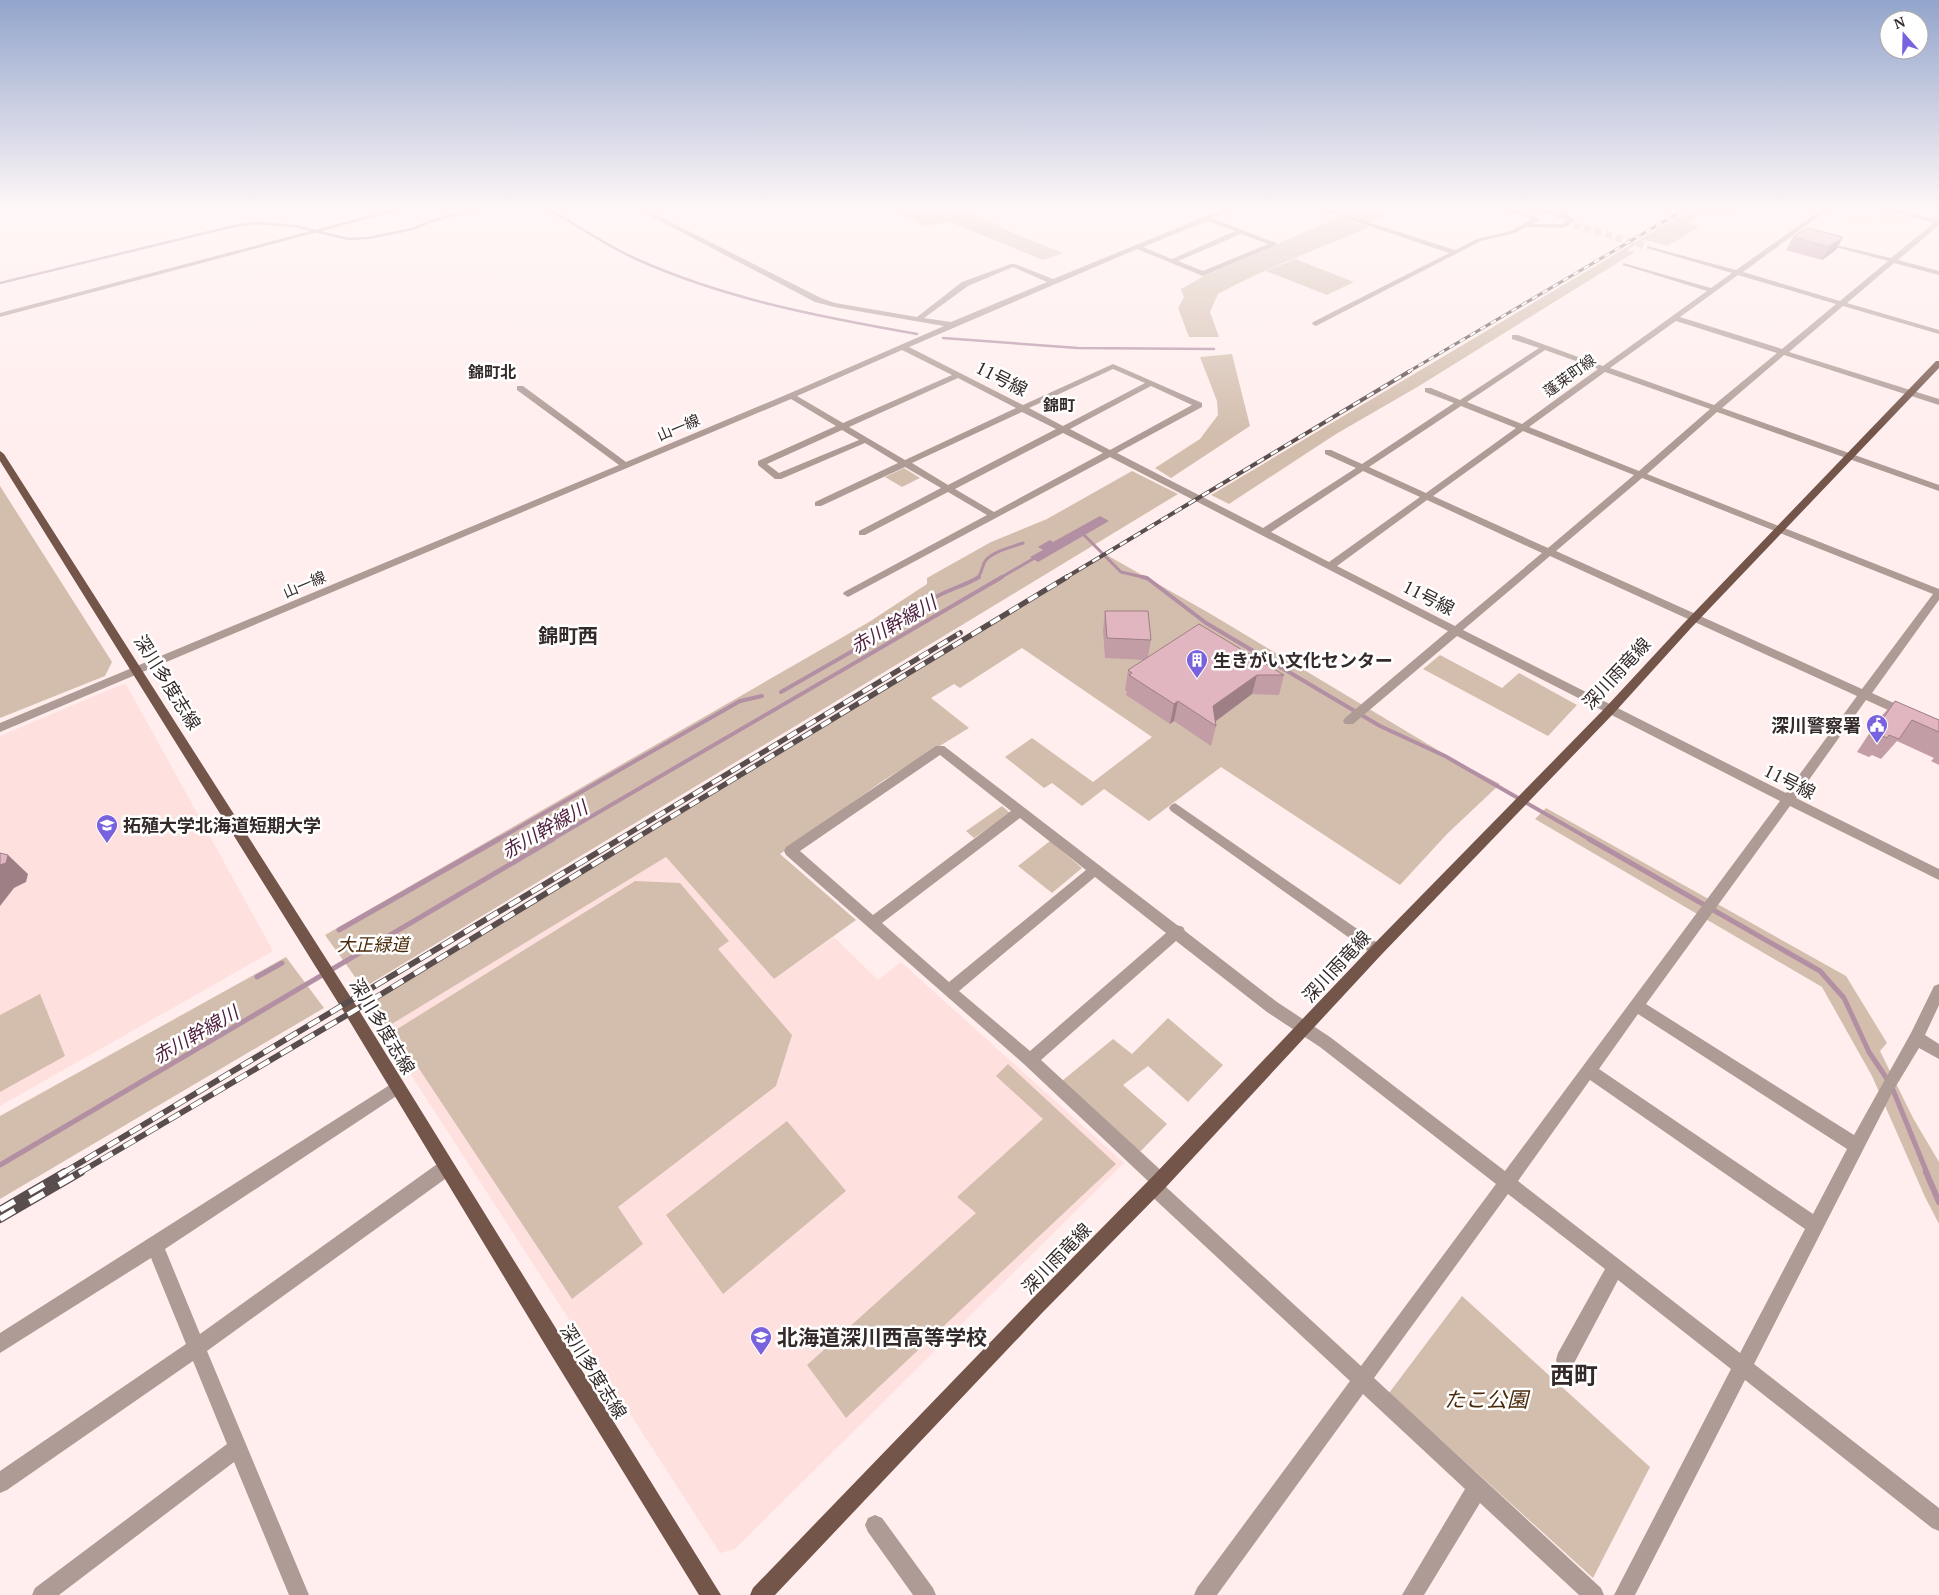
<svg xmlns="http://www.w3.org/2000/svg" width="1939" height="1595" viewBox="0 0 1939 1595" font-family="'PT Serif','Noto Sans JP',serif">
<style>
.built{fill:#fee0df}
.green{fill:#d3beae}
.water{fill:#b38fa3}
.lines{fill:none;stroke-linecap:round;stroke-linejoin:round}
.stream-far4{stroke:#b38fa3;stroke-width:2.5}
.stream-far3{stroke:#b38fa3;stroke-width:3}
.stream-far2{stroke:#b38fa3;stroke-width:4}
.stream-far1{stroke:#b38fa3;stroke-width:5}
.stream{stroke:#b38fa3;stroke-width:6}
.minor-tunnel{stroke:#d6c7c6;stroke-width:7;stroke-dasharray:7 4;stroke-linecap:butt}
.minor{fill:#ae9b95;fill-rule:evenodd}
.major{fill:#73554a;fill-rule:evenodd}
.rail-far4-casing{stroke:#594e4d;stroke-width:3}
.rail-far3-casing{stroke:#594e4d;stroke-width:4}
.rail-far2-casing{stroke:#594e4d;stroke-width:5.5}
.rail-far1-casing{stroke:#594e4d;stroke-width:6}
.rail-casing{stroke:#594e4d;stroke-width:8}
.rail-far4{stroke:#fff;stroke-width:2;stroke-dasharray:6;stroke-linecap:butt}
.rail-far3{stroke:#fff;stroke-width:2.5;stroke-dasharray:8;stroke-linecap:butt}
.rail-far2{stroke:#fff;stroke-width:4;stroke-dasharray:11;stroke-linecap:butt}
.rail-far1{stroke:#fff;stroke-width:4.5;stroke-dasharray:13;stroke-linecap:butt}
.rail{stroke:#fff;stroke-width:5.5;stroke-dasharray:17;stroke-linecap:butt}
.wall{fill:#c29da5}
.shaded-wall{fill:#9e7f86}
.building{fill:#e2b6c0;stroke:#9e7f86}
.labels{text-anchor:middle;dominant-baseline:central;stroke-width:5;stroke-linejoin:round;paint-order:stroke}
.far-street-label{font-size:15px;fill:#342a29;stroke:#fff}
.far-quarter-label{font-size:16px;font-weight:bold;fill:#342a29;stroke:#fff}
.street-label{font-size:18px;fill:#342a29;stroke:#fff}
.poi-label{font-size:18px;font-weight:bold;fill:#342a29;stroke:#fff;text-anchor:start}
.park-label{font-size:18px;font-style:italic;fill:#4a290a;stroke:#fff}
.water-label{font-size:19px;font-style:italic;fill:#4e1e3c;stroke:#fff}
.quarter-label{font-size:20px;font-weight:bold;fill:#342a29;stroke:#fff}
.near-poi-label{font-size:21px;font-weight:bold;fill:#342a29;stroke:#fff;text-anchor:start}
.near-park-label{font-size:21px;font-style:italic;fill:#4a290a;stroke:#fff}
.near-quarter-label{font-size:24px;font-weight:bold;fill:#342a29;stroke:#fff}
</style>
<rect width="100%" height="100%" fill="#ffeeed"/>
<!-- built -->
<path class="built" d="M1828,209H1868L1903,217L1895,224L1870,218L1862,223L1823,213Z
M126,684L273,951L0,1106V736L118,686Z
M666,857L774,979L834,937L878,980L901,962L1124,1163L735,1549L720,1553L382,1030Z"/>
<!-- green -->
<path class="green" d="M891,209H958L1003,227L1001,228L1063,253L1043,260L950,222L925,226Z
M1355,209H1391L1386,210L1382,216L1369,223L1343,215Z
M1691,209H1738L1726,216L1707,210L1688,223L1699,227L1668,246L1644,240L1627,250L1635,252L1419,386L1336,434L1229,504L1211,495Z
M1339,217L1370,227C1319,249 1267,267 1218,294L1210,312L1219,337H1189L1178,308L1184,297L1181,289L1204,276Z
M1295,259L1354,282L1327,295L1266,271Z
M1232,354L1250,426L1171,478L1155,468L1200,439L1218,415L1217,401L1200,357Z
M904,468L920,478L902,487L885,477Z
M1132,471L1178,494L363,988L325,935L869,622L927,584V578L991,542L1047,519Z
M0,486L112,662L105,676L0,718Z
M1105,554L1209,613L1456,761L1500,784L1447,834L1400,885L1221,767L1149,821L1104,789L1082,806L1052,783L1044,788L1005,757L1032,738L1093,782L1152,737L1022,648L960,688L954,684L931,698L969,728L884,780L780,854L856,920L774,979L666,857L382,1030L364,1002Z
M1440,655L1502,688L1519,673L1577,705L1548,736L1423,669Z
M1002,806L1010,813L974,838L966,831Z
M1546,808L1846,976L1887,1043L1880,1051L1913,1118L1939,1162V1224L1925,1197L1872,1076L1822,987L1535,819Z
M1050,841L1082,868L1052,893L1018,866Z
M635,881L680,883L729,941L718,949L792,1035L776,1086L618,1207L643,1244L572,1299L394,1031Z
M286,957L324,1008L0,1199V1116Z
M40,994L65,1056L0,1092V1015Z
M1168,1018L1223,1065L1188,1102L1148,1066L1123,1085L1167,1124L1137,1155L1062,1081L1113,1039L1132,1054Z
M1008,1064L1116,1164L846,1418L807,1365L976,1213L957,1197L1043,1119L996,1076Z
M787,1121L846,1191L723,1294L666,1215Z
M1462,1296L1650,1467L1593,1578L1389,1393Z"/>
<!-- water -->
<path class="water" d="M1100,516L1109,521L1038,562L1030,557L1043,550L1038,547L1050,540L1053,542Z"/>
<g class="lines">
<!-- stream-far4 -->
<path class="stream-far4" d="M548,209C577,225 604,244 634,258C724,299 821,317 917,334
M0,283L234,226L256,223L295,226L348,239L368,238L413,229L431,221L475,209
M943,338L1078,348L1214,349"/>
<!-- stream-far3 -->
<path class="stream-far3" d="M1081,532L1121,572L1147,578
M977,578C983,573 981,566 986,560C994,551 1012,547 1023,543
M1000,578L1038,556"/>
<!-- stream-far2 -->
<path class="stream-far2" d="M1142,577L1147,578L1206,623L1380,726L1445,756L1591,840
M929,601C945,590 963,587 979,577
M781,692L919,613
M497,840L740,701L762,696
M551,840L1002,577"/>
<!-- stream-far1 -->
<path class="stream-far1" d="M1589,839L1820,971L1844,998L1869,1052L1891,1085L1927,1173
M339,930L499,839
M257,977L282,963
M0,1165L553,839"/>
<!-- stream -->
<path class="stream" d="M1926,1172L1939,1202"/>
<!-- minor-tunnel -->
<path class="minor-tunnel" d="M1563,222L1649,247"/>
<!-- minor -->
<path class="minor" d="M394,209H404L0,317V313Z
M637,209H645L821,298L835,303L917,317L962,282L1011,264H1015L1053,279L1204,217L1224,209H1232L1212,218L1276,243V245L1203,276L1137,249L909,347L1023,405L1113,364L1202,403V407L1117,453L1263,528L1356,468L1325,454V450H1331L1362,464L1454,403L1425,392V388H1431L1460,400L1539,348L1512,339V335H1518L1603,366L1707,291L1623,265V263L1711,288L1732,273L1647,248V246L1736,270L1822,209H1829L1743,272L1840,301L1888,261L1820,243V241L1891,258L1934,223L1882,209H1893L1939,220V225L1898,260L1939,271V275L1894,263L1847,303L1939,330V334L1843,306L1789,352L1939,399V405L1784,355L1722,408L1939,485V491L1717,412L1647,474L1939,589V600L1872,693L1909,710L1911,713L1909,716H1901L1866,700L1796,798L1939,869V880L1790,806L1646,1004L1854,1135L1911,1033L1934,986L1939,984V1005L1925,1035L1939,1044V1059L1919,1048L1893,1091L1754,1364L1939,1508V1531L1932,1528L1745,1380L1635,1595H1614L1731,1369L1618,1280L1572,1367L1565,1369L1558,1367L1556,1360L1558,1353L1605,1269L1508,1194L1374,1378L1601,1588L1604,1595H1579L1480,1503L1424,1595H1402L1465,1489L1363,1394L1217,1595H1194L1197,1588L1350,1381L1148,1193L1146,1187L1148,1181L1025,1065L786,855L784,851L786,847L936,746H944L1177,925L1183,927L1185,931L1277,1002L1330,1037L1505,1171L1780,801L1457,636L1353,724H1345L1343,721L1345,718L1448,631L1110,457L848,597L843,594L844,592L987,515L948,492L865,535H859V531L941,488L905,467L821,506H815V502L898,463L865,443L781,479H775L758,465V461L836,426L791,399L0,732V723L619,465L517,390V386H523L626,462L788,394L944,326L834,307L815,302ZM1207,221L1235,231L1172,259L1143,247ZM1241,234L1268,244L1203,271L1178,261ZM1013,267L1047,282L951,322L924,318L968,286ZM1738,275L1836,304L1782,349L1680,317ZM1676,321L1777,353L1714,405L1610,368ZM902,350L952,375L843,423L797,396ZM1545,350L1598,369L1522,424L1467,402ZM1113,369L1145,383L1063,426L1029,408ZM1605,372L1710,409L1639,471L1529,427ZM958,378L1016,408L905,460L849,427ZM1151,386L1192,405L1110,450L1070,429ZM1461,406L1516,428L1426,493L1369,467ZM1022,412L1056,429L948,485L912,463ZM842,430L859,440L779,473L767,464ZM1523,431L1634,475L1548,548L1433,496ZM1063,433L1103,453L994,512L955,489ZM1363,471L1420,497L1329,562L1271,532ZM1642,478L1933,594L1862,689L1556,551ZM1427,500L1542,553L1455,626L1337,566ZM1550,556L1857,696L1786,793L1463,630ZM940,755L1011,811L873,915L800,851ZM1020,818L1086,870L949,982L882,923ZM1095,877L1166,933L1030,1051L959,991ZM1176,941L1267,1012L1320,1047L1496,1184L1361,1366L1166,1187L1168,1181L1166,1175L1041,1060ZM1638,1014L1847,1149L1813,1214L1599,1069ZM1590,1080L1805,1229L1740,1353L1518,1181Z
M1319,209H1328L1455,250L1477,239L1511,231L1532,219L1501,209H1510L1539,218V220L1532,224H1562L1568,221L1532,209H1542L1560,214L1559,210L1569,209L1565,212L1575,221L1563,228L1526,227L1515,233L1481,241L1316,326L1312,324L1313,322L1449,253Z
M1175,803L1382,946L1384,950L1382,954L1377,956L1372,954L1171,811L1169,808L1171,805Z
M396,1081L401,1083L404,1088L401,1093L165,1249L200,1334L440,1162L446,1160L452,1162L454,1168L452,1174L207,1351L309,1595H289L234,1462L59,1595H32L35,1588L227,1444L193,1361L7,1490L0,1493V1471L186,1344L151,1258L0,1353V1333Z
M875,1515L882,1518L933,1588L936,1595H913L868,1532L865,1525L868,1518Z"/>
<!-- major -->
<path class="major" d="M1936,361H1939V368L1691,628L1614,713L1382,954L1166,1187L1042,1313L775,1595H750L753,1588L1030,1301L1154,1175L1372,946L1606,707L1683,624Z
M0,451L4,454L357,1007L721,1595H699L547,1348L347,1017L0,461Z"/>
<!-- rail-far4 casing -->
<g class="rail-far4-casing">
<path id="rail-far4" d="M1408,372L1685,209"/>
</g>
<!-- rail-far3 casing -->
<g class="rail-far3-casing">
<path id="rail-far3" d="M1065,578L1410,371"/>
</g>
<!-- rail-far2 casing -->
<g class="rail-far2-casing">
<path id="rail-far2" d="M618,840L960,633
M633,840L1067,577"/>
</g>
<!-- rail-far1 casing -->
<g class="rail-far1-casing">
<path id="rail-far1" d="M63,1173L620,839
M79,1173L352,1012L635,839"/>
</g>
<!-- rail casing -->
<g class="rail-casing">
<path id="rail" d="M0,1210L65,1172
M0,1219L81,1172"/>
</g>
<!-- rail-far4 -->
<use href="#rail-far4" class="rail-far4"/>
<!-- rail-far3 -->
<use href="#rail-far3" class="rail-far3"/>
<!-- rail-far2 -->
<use href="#rail-far2" class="rail-far2"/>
<!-- rail-far1 -->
<use href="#rail-far1" class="rail-far1"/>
<!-- rail -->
<use href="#rail" class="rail"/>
</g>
<!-- wall -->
<path class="wall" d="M1793,237H1843L1836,250L1822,260L1786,250Z
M1105,611L1151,640L1148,657L1284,675L1279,695L1252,694L1215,721L1216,726L1211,746L1174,721L1170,724L1126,695L1127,691L1125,690L1128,670L1145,660L1105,658L1103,630Z
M1895,701L1939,720V765L1931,761L1934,758L1897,741L1881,759L1872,755L1869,757L1857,752L1878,720Z"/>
<!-- shaded-wall -->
<path class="shaded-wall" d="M1843,237L1836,250L1822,260L1829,247Z
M1257,675L1252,694L1212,724L1213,706Z
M1178,701L1174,721L1170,724L1174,704Z
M8,855L28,874L26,882L14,888L0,906V865Z"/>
<!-- building -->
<path class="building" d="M1807,228L1843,237L1829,247L1793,237Z
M1105,611H1148L1151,640L1107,638Z
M1199,624L1284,675H1257L1213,706L1216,726L1178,701L1174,704L1129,675L1132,673L1128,670Z
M1895,701L1939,720V732L1912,720L1899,739L1889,735L1887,738L1874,732Z
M0,853L8,855L6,863L0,865Z"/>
<!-- sky -->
<linearGradient id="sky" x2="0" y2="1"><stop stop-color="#93a5cc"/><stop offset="0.48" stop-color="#fff7f7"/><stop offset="1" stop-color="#fff7f7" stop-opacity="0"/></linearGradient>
<rect width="1939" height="432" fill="url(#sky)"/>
<!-- icons -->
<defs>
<g id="building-pin" transform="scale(1.125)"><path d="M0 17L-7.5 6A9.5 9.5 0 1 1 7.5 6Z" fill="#7962dd" stroke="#fff"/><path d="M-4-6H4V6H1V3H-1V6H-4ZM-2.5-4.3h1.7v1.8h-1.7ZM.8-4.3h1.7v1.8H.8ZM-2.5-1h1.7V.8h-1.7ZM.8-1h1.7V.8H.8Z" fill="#fff"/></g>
<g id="civic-pin" transform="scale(1.125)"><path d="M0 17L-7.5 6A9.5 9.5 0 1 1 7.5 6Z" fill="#7962dd" stroke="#fff"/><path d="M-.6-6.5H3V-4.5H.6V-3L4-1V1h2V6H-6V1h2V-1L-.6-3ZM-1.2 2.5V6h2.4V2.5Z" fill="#fff"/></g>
<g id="university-pin" transform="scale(1.125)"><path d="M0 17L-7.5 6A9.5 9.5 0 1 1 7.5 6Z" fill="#7962dd" stroke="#fff"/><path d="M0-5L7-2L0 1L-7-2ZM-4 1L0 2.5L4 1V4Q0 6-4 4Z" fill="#fff"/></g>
<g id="school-pin" transform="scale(1.125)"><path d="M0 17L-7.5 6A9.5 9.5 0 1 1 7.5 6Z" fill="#7962dd" stroke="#fff"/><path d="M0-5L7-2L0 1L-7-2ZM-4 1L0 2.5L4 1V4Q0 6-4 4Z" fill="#fff"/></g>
</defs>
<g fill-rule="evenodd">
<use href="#building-pin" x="1197" y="660"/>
<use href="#civic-pin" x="1877" y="725"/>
<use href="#university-pin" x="107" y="825"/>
<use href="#school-pin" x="761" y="1337"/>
</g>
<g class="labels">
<!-- far-street labels -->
<g class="far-street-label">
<text transform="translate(1569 375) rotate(-36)">蓬莱町線</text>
<text transform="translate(678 427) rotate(-23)">山一線</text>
<text transform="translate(304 584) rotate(-23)">山一線</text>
</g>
<!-- far-quarter labels -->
<g class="far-quarter-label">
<text x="492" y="372">錦町北</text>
<text x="1059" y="405">錦町</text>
</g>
<!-- street labels -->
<g class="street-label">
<text transform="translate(1002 378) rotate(27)">11号線</text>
<text transform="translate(1429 597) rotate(27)">11号線</text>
<text transform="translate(1616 673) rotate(-47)">深川雨竜線</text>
<text transform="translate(168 682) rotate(58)">深川多度志線</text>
<text transform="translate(1790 781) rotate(27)">11号線</text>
<text transform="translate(1336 966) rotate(-47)">深川雨竜線</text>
<text transform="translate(383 1026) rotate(59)">深川多度志線</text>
<text transform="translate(1056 1258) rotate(-46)">深川雨竜線</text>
<text transform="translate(594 1371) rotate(58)">深川多度志線</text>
</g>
<!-- poi labels -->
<g class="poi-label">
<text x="1213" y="660">生きがい文化センター</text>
<text x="1861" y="725" text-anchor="end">深川警察署</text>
<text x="123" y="825">拓殖大学北海道短期大学</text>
</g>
<!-- park labels -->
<g class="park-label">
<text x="373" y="944">大正緑道</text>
</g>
<!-- water labels -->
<g class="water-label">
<text transform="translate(893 624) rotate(-30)">赤川幹線川</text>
<text transform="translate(544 829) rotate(-30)">赤川幹線川</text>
<text transform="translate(195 1034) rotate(-30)">赤川幹線川</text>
</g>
<!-- quarter labels -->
<g class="quarter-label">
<text x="568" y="635">錦町西</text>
</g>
<!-- near-poi labels -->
<g class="near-poi-label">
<text x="777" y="1337">北海道深川西高等学校</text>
</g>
<!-- near-park labels -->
<g class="near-park-label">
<text x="1486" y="1399">たこ公園</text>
</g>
<!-- near-quarter labels -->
<g class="near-quarter-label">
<text x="1574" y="1375">西町</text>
</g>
</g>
<!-- north arrow -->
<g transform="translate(1904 35) rotate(340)"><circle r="24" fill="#ffffff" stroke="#aeaaa9"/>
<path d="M0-4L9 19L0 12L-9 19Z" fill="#7962dd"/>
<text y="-8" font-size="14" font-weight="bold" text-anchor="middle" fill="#342a29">N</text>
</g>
</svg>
